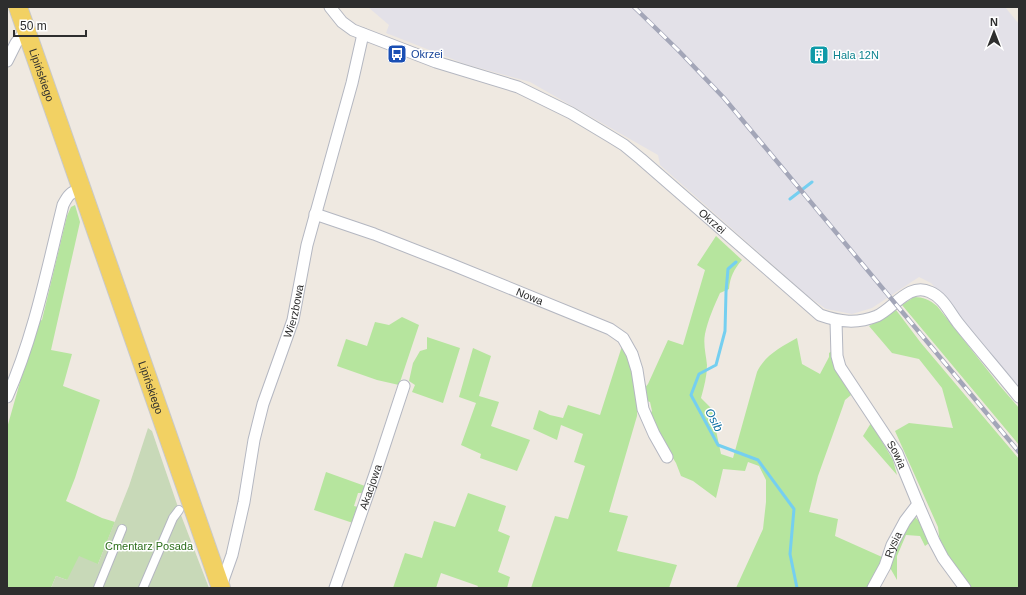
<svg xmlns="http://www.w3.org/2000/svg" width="1026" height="595" viewBox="0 0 1026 595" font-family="Helvetica,sans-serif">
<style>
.industrial{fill:#e3e1e8}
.green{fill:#b6e59e}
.cemetery{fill:#c8d9b8}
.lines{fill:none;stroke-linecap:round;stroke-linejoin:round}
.stream{stroke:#75cff0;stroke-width:3}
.pedestrian-casing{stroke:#b4b7c1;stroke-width:10}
.minor-casing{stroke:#b4b7c1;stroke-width:13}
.primary-casing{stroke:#c9c9c9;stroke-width:20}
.pedestrian{stroke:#fff;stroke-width:8}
.minor{stroke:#fff;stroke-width:11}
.primary{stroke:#f2d163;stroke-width:18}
.rail-casing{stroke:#a3a6b8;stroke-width:4.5}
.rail{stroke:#fff;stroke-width:3;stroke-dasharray:9;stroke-linecap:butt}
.labels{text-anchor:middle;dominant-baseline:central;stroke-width:3;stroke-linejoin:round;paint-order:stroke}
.transit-label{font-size:11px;fill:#164399;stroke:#fff;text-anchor:start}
.culture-label{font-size:11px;fill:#0d838f;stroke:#fff;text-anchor:start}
.street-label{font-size:11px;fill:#2e2e2e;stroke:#fff}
.park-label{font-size:11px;fill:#2c6e1b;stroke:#fff}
.water-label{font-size:12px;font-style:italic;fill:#0d6fa3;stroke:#fff}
</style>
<rect width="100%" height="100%" fill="#efe9e1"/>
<!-- industrial -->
<path class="industrial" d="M368,7H1005L1019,24V397L951,304L931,283L919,277L872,308L852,314L826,309L808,296L660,165L658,155L530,82L465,64L386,33L389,25Z"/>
<!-- green -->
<path class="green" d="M75,205L80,222L51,350L72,354L63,386L100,400L75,478L66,501L102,518L115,522L98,564L67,580L56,576L51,588H7V428L37,322L42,320L67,216L71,207Z
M716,236L742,260C734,269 730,277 729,289L720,293C714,306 708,320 705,334C703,344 706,355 707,365C707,376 704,387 701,398L716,413L715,426L721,454L733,458L757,372C765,355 781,347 797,338L802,364L820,374L829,357V353L832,351L838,372L851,395L845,400L843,406L818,476L809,512L838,519L835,536L882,557V563L867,588H736L763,529L766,502V480L759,466L748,462L745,471L723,469L716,498L693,481L681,476L676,463L661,439L649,415L652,411L650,402L647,401L643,390L648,384L668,340L683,345L705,270L697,265Z
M914,297C923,297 930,300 937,306L1000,386L1019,408V445L902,305Z
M896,310L921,343L1019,459V588H972L956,569L940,544L938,527L895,431L909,423L953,428L942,388L919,359L892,353L869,326Z
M402,317L419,325L399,385L377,380L337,366L346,339L367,346L375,322L389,325Z
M427,337L460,348L443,403L412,392L415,385L409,381L413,363L420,351L427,349Z
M622,346L628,355L638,399L637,416L609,512L628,516L617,551L677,565L669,588H531L555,516L568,519L585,466L574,462L583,434L561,425L557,440L533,429L539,410L550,415L563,418L568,405L600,415Z
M473,348L491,356L479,396L499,402L491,426L530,440L517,471L480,458L481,454L461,445L476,403L459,397Z
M871,423L893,460L897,475L863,436Z
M326,472L365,486L362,493H358L354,506L358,507L353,523L314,510Z
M468,493L506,506L498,531L510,536L498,572L510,577L507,588H477L478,586L441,573L436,588H393L405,553L422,558L434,521L455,527Z
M915,517L919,521L929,543L925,546L920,536L906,535L897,556V580L889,566L908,521Z"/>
<!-- cemetery -->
<path class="cemetery" d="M148,428L152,431L179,510L209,588H51L56,576L67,580L79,556L98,564L129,486Z"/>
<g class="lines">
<!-- stream -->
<path class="stream" d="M790,199L812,182
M736,262L728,269L726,292L725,331L716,365L699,374L691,395L718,445L758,460L794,509L790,554L797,588"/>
<!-- pedestrian casing -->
<g class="pedestrian-casing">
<path id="pedestrian" d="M98,588L122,529
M143,588L173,518L179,510"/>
</g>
<!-- minor casing -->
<g class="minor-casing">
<g id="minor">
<path id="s1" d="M330,7L342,22L353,30L436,62L518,87L571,113L611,137L624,145L641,159L820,315C840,322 857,324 877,316C894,308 909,282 930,292C943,297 950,313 958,323C978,348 999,372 1019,397"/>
<path d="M7,61L16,43L26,30"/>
<path id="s2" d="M315,214L374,234L453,265L610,329L623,338L632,354L637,370L643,409L654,434L667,457"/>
<path id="s3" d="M836,321L837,356L840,367L897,453L918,504L934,541L943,558L965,588"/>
<path d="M7,397C34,336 47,270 63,205C68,195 70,193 81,188"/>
<path id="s4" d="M221,586L232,555L244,502L254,440L263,404L293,320L307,245L352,83L363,34"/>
<path id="s5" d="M335,588L375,474L404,386"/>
<path id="s6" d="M873,588L885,566L892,545L905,521L918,504"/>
</g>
</g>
<!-- primary casing -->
<g class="primary-casing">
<g id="primary">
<path id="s7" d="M18,7L221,588"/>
</g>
</g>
<!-- pedestrian -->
<use href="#pedestrian" class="pedestrian"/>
<!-- minor -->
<use href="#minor" class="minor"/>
<!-- primary -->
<use href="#primary" class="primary"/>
<!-- rail casing -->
<g class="rail-casing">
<path id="rail" d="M634,7L678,50L724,98L1019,452"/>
</g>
<!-- rail -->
<use href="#rail" class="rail"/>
</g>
<!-- icons -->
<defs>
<g id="bus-square" transform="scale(1)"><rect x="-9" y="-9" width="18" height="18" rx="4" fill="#1a4fb4" stroke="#fff"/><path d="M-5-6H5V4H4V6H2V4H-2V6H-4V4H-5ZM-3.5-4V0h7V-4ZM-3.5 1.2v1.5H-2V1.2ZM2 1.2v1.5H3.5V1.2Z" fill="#fff"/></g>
<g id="building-square" transform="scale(1)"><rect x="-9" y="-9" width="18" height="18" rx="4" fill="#0f9aa8" stroke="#fff"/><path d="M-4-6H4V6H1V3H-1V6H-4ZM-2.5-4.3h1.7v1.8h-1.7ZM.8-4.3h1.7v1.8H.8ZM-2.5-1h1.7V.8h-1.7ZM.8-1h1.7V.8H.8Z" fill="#fff"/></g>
</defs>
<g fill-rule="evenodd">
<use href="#bus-square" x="397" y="54"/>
<use href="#building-square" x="819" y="55"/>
</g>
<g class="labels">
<!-- transit labels -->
<g class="transit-label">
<text x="411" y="54">Okrzei</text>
</g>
<!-- culture labels -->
<g class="culture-label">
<text x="833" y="55">Hala 12N</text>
</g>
<!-- street labels -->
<g class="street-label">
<text stroke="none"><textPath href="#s7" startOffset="72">Lipińskiego</textPath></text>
<text stroke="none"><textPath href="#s1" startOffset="445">Okrzei</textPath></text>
<text stroke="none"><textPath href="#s2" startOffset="230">Nowa</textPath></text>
<text stroke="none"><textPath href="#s4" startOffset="285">Wierzbowa</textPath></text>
<text stroke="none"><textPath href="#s7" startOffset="403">Lipińskiego</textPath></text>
<text stroke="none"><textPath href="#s3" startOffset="151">Sowia</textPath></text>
<text stroke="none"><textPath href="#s5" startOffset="107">Akacjowa</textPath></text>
<text stroke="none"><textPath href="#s6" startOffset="48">Rysia</textPath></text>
</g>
<!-- park labels -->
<g class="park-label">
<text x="149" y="546">Cmentarz Posada</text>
</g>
<!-- water labels -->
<g class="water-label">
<text transform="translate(714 420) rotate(62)">Osib</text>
</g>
</g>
<!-- border -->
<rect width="1026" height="595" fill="none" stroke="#2e2e2e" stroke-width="16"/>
<!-- north arrow -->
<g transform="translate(994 32)" stroke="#ffffff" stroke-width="3" paint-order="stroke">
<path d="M0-3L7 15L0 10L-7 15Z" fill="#2e2e2e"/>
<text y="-6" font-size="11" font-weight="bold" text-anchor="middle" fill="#2e2e2e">N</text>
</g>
<!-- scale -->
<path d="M14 30v6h72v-6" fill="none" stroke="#2e2e2e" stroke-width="2"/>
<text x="20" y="30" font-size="12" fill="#2e2e2e" stroke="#ffffff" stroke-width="3" paint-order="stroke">50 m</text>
</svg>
